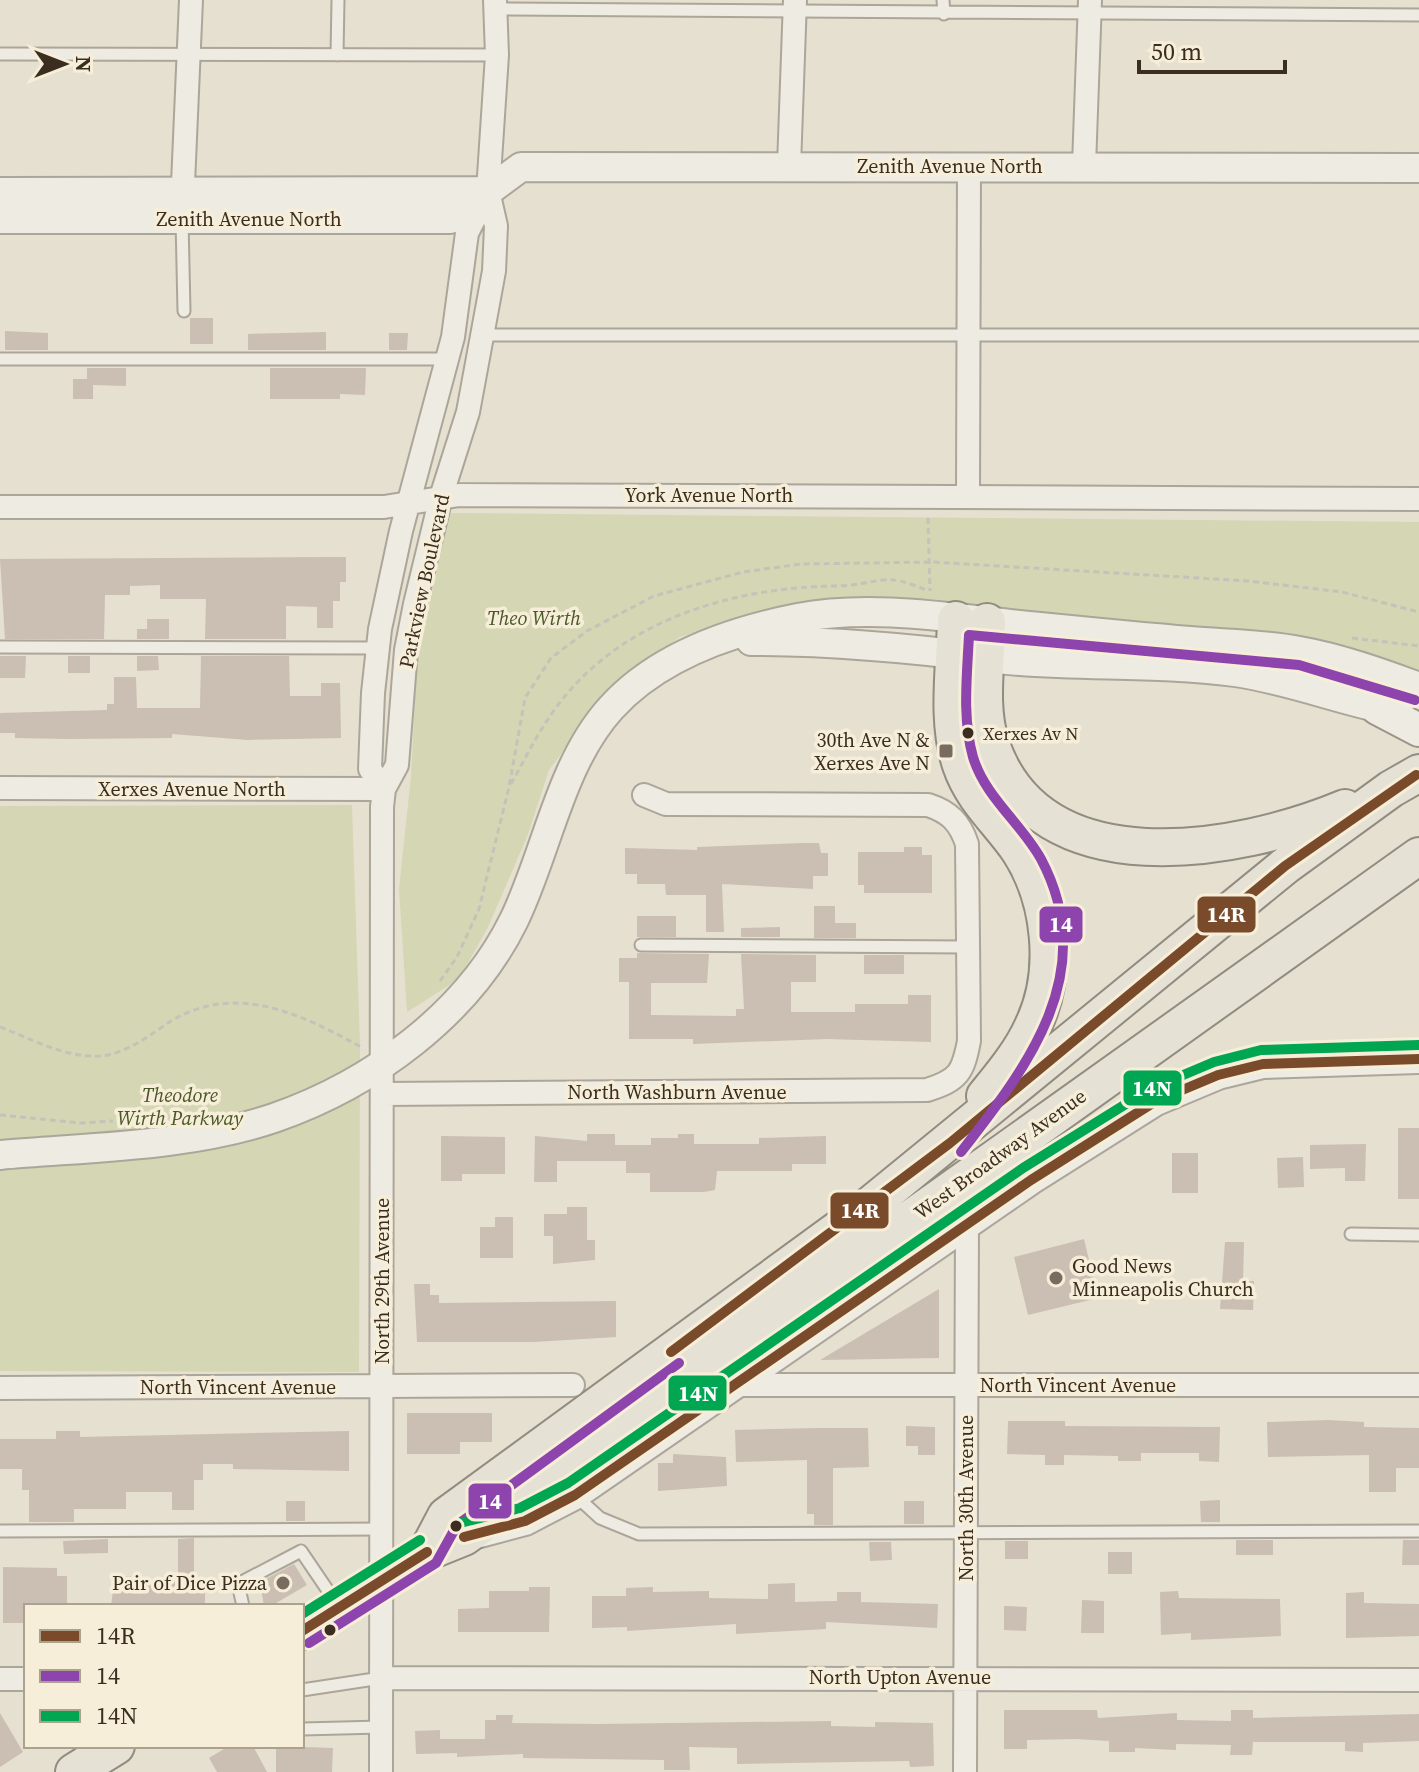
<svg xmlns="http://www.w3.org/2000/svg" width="1419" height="1772" viewBox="0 0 1419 1772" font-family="'Source Serif 4',serif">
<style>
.green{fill:#d4d6b4}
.building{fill:#cabfb2}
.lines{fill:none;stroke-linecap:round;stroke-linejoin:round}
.service-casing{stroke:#aca599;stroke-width:15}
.minor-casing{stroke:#aca599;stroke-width:26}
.tertiary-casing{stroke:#aca599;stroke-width:32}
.secondary-casing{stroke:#9b958a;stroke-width:36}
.primary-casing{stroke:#918b80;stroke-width:40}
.path{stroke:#c7c2b9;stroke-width:3;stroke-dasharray:6 4;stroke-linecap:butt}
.service{stroke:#eeebe2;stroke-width:11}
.minor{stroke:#eeebe2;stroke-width:22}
.tertiary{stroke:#eeebe2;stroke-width:28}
.secondary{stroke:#eeebe2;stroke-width:32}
.primary{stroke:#e5e1d4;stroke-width:36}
.bus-1-casing{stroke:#f6eed8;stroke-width:16}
.bus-2-casing{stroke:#f6eed8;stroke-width:16}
.bus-3-casing{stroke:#f6eed8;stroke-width:16}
.bus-1{stroke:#7a4b2a;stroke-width:10}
.bus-2{stroke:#8e44ad;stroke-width:10}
.bus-3{stroke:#00a651;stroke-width:10}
.bus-dot{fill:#3b2e21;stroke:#f6eed8;stroke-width:3}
.poi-dot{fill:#776c5f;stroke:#f6eed8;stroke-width:3}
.labels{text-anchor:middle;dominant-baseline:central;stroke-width:7;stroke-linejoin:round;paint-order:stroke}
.bus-label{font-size:18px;fill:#3b2e21;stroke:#f6eed8;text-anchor:start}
.street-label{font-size:20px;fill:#3b2e21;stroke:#f6eed8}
.park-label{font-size:20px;font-style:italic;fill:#4a5728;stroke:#f6eed8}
.poi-label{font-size:20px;fill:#3b2e21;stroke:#f6eed8;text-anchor:end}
.line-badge{stroke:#f6eed8;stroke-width:3}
.badge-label{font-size:22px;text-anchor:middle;font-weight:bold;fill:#fff}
</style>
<rect width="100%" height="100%" fill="#e6e0d1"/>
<!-- green -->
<path class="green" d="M449,513L1419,522V678L939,605L855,614L764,611L680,637L615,683L549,770L527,837L488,927L459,979L407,1012L399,889L411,776L417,661Z
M352,805L360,1045L359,1372L0,1371V806Z"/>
<!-- building -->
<path class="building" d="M190,318H213V344H190Z
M5,331L48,333V350H5Z
M326,332V350H248V334Z
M389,333H408L407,350H389Z
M87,368H126V386L93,385V399H73V379H87Z
M270,368H366L365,395L340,394V399H270Z
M327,557H346V582H340V601H333V628H317V607L286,606V639H205L206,599H160V585L130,586V595H105L104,639H5L0,559Z
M147,619H169V639H137V629H147Z
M0,656H26L25,678H0Z
M68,656H90V673H68Z
M137,656H158L159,670L137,671Z
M201,656H289L290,696H321V683H340L341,738L248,740L172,734V738L69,739L15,738V733H0V713L107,710V704H114V677H136L137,708H200Z
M803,843H819L821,853H828V876H813V889L722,884L724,932H706V895H666L665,884H637V874H625V848L697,850V847Z
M904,847H922V855H932V893H864V885H858V852H904Z
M814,906H835V923H856V938H814Z
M637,916H676V937H637Z
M780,927V937H741V928Z
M637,953L709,954L707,983H651V1015L736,1016V1009H744L741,954L816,955V982H791V1012H855V1004H908V995H931V1042L827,1039L693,1044V1039H629V982H619V958H637Z
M864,955H904V974H864Z
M1398,1128H1419V1199H1398Z
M587,1134H615V1145H651V1138H678V1134H694V1144H759V1138L826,1136V1164H792V1171H717L715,1190L704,1192H650V1173H626V1161H557V1182H534L535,1136L587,1141Z
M441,1136L505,1137V1174H462V1181H441Z
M1366,1144L1365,1181H1345V1168L1310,1169V1145Z
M1172,1153H1198V1193H1172Z
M1303,1157L1304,1187L1278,1188L1277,1158Z
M567,1207H587V1240H595V1260L553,1264V1236H544V1214H567Z
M495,1217H513V1258H480V1227H495Z
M1084,1239L1098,1298L1028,1315L1014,1257Z
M1225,1242H1244L1243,1281H1254L1253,1310L1220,1309Z
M414,1284H430V1295H439V1303L616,1301V1337L534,1342H417Z
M939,1289V1358L820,1360Z
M407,1413H492V1442H460V1454H407Z
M1328,1420L1364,1422V1427L1419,1428V1468H1396V1492H1369V1455L1268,1457L1267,1422Z
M1008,1421H1065V1426L1220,1427L1219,1462L1199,1461V1453H1141V1461H1118V1456L1064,1455V1465H1045V1455L1007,1454Z
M906,1426L935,1427V1455H918V1446H906Z
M819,1428H868L869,1467L833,1468V1525H814V1514H807V1460L736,1462L735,1430Z
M56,1431H80V1437L349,1431V1471L233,1469V1464H203V1480H194V1510H172V1492H126V1509H74V1522H29V1490H22V1469H0V1439H56Z
M673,1454L726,1457L727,1486L658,1491V1463H673Z
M1220,1500V1522H1201L1200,1501Z
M286,1501H305V1521H286Z
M904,1501H924V1524H904Z
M194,1538V1583H205V1606H111L115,1576H131V1582H178V1539Z
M108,1539V1553L64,1554L63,1541Z
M1236,1540H1273V1555H1236Z
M1403,1540H1419V1565H1402Z
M1005,1541H1028V1559H1005Z
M869,1542H891L892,1560L870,1561Z
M1108,1552H1132V1574H1108Z
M294,1564L307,1585L271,1606H264L260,1582Z
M3,1567L57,1568V1576H67V1606H26V1623H3Z
M795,1583V1602L837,1601V1592H861V1602L938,1604L937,1628L826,1622V1629L736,1634V1624L627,1631V1627L592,1628V1596H626V1588L653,1587V1592L709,1591V1598L768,1599V1584Z
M529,1587H550L549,1632H458V1609L489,1608V1591H529Z
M1178,1591L1179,1598L1280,1599L1281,1636L1191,1640V1633L1161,1635L1160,1592Z
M1364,1592V1603L1419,1604V1636L1346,1638V1593Z
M1082,1600L1104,1601V1633H1081Z
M1004,1606L1027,1607L1026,1631L1004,1630Z
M1004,1710H1097L1098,1718L1177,1713V1720L1231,1721V1710H1253V1718L1419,1714V1741L1363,1743V1752L1345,1751V1742H1253L1252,1755H1230L1231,1745L1176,1744V1750L1135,1748V1752H1109V1741L1076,1739L1027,1740V1749H1004Z
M0,1713L23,1752L0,1767Z
M496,1715H513L512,1723L598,1724L831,1721V1726L875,1727V1722L933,1723L934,1766L910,1767L909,1761L737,1764V1748L689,1747L690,1770H664V1760L523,1758V1754L457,1757V1753L416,1754L415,1731L440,1730V1739H485V1720H496Z
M229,1746H253L267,1772H217L209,1758Z
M276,1746L333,1748L332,1772H276Z"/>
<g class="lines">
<!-- service casing -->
<g class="service-casing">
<path id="service" d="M943,0L944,14
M496,9L1419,15
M0,54L497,55
M337,55L338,0
M182,220L184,311
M484,335H1419
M0,359H447
M0,647L378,648
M641,945L968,947
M1351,1234L1419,1235
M576,1496L600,1518L639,1534L1419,1531
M0,1531L381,1529
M243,1606L238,1584L301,1551L337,1604
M302,1690L381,1678
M302,1729L381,1727"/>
</g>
<!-- minor casing -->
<g class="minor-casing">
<path id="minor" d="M789,166L795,0
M1084,166L1090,0
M182,207L191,0
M968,494L969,166
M0,507H384L459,495L1419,499
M0,788L384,789
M384,789L370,769L373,693L380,629L401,531L453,337L467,233L487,194
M383,1094L927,1090C959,1080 963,1072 969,1041L967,844C960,823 950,812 928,805L666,804L644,795
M737,1385H1419
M0,1388L573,1385
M381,1678L1419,1680
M0,1679H26
M381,1772L382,807L384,789L397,765L406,650L415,604L441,497L468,412L494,271L496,226L488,191L497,55L495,0
M965,1772L967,1225"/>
</g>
<!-- tertiary casing -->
<g class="tertiary-casing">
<path id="tertiary" d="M0,192L488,191
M0,219H451L521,167L1419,168
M751,641C830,641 909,648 987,658C1069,668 1152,661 1235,672C1291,680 1344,702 1399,712
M0,1155C89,1147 188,1147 274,1118C372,1084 468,1014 514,920C547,852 560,764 611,708C657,657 732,631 798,618C876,603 962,620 1040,627C1090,632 1140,637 1190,641C1227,644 1263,644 1299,651C1339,658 1381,673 1419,687
M480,1533L525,1521L575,1495L1031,1180L1156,1101L1218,1075L1263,1064L1419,1059"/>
</g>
<!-- secondary casing -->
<g class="secondary-casing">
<path id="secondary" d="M1377,708L1419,730"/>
</g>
<!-- primary casing -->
<g class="primary-casing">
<path id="primary" d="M956,620C955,666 946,721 961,765C973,800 999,821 1019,850C1051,899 1059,972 1033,1026C1022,1051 1003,1074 985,1096
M987,622C987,661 978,706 991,744C1039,888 1237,853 1345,808
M427,1552L446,1516L858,1215L1285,866L1391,789L1419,773
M302,1631L427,1552L464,1537L1419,856
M74,1772L116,1746"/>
</g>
<!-- path -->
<path class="path" d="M928,518L930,591
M1352,638L1419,646
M511,784C526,757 539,730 558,705C622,620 731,588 833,586C879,586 880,569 928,591
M440,981L457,957L479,909L509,787L525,698L551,658L587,631L654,596L743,572L801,564L932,562L1248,581L1342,592L1419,612
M0,1027C32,1039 65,1058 100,1056C126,1054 150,1035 171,1021C236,982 301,1014 361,1047
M0,1115L80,1123L113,1121"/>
<!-- service -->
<use href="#service" class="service"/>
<!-- minor -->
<use href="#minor" class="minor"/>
<!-- tertiary -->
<use href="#tertiary" class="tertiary"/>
<!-- secondary -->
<use href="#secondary" class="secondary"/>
<!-- primary -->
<use href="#primary" class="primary"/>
<!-- bus-1 casing -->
<g class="bus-1-casing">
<path id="bus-1" d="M671,1352L950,1143L1285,866L1416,775
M464,1537L525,1521L575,1495L1031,1180L1156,1101L1218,1075L1263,1064L1419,1059
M302,1631L427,1552"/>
</g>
<!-- bus-2 casing -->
<g class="bus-2-casing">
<path id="bus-2" d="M961,1152C1028,1066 1101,972 1041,859C1021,823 985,797 973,757C962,718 967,676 969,635L1299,665L1415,700
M309,1643L436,1563L457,1525L679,1363"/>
</g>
<!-- bus-3 casing -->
<g class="bus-3-casing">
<path id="bus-3" d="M460,1523L520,1508L568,1483L1023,1168L1150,1089L1214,1062L1261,1050L1419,1045
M302,1614L420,1540"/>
</g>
<!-- bus-1 -->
<use href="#bus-1" class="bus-1"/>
<!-- bus-2 -->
<use href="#bus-2" class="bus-2"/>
<!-- bus-3 -->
<use href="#bus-3" class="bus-3"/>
</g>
<!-- markers -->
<g class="bus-dot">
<circle cx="968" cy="733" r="7"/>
<circle cx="456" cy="1526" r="7"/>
<circle cx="330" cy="1630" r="7"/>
</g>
<g class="poi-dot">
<rect x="938" y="743" width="16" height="16" rx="4"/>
<circle cx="1056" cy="1278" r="8"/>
<circle cx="283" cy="1583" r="8"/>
</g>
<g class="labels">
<!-- bus labels -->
<g class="bus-label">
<text x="983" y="733">Xerxes Av N</text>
</g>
<!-- street labels -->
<g class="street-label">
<text x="950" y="166">Zenith Avenue North</text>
<text x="249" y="219">Zenith Avenue North</text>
<text x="709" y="495">York Avenue North</text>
<text transform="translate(424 581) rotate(-78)">Parkview Boulevard</text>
<text x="192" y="789">Xerxes Avenue North</text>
<text x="677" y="1092">North Washburn Avenue</text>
<text transform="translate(1000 1154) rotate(-36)">West Broadway Avenue</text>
<text transform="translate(382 1281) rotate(-90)">North 29th Avenue</text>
<text x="1078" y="1385">North Vincent Avenue</text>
<text x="238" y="1387">North Vincent Avenue</text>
<text transform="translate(966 1498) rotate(-90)">North 30th Avenue</text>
<text x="900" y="1677">North Upton Avenue</text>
</g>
<!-- park labels -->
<g class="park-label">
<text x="534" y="618">Theo Wirth</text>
<text x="180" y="1095">Theodore<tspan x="180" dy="23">Wirth Parkway</tspan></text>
</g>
<!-- poi labels -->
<g class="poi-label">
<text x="930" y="740">30th Ave N &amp;<tspan x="930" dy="23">Xerxes Ave N</tspan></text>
<text x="1072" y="1266" text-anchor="start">Good News<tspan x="1072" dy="23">Minneapolis Church</tspan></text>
<text x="267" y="1583">Pair of Dice Pizza</text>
</g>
</g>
<g class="line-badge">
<rect x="1196" y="895" width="61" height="39" rx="8" fill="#7a4b2a"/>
<rect x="1038" y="905" width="46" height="39" rx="8" fill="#8e44ad"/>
<rect x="1122" y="1069" width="61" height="38" rx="8" fill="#00a651"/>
<rect x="829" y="1191" width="61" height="39" rx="8" fill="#7a4b2a"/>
<rect x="667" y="1374" width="61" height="38" rx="8" fill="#00a651"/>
<rect x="467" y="1482" width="46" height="38" rx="8" fill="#8e44ad"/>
</g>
<g class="badge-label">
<text x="1226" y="922">14R</text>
<text x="1061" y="932">14</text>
<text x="1152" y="1096">14N</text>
<text x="860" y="1218">14R</text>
<text x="698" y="1401">14N</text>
<text x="490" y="1509">14</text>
</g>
<!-- legend -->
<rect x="24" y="1604" width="280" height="144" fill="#f6eed8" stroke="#aba18f" stroke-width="2"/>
<rect x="40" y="1630" width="40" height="12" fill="#7a4b2a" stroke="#aba18f" stroke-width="2"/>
<text x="96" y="1644" font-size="24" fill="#3b2e21">14R</text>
<rect x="40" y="1670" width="40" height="12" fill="#8e44ad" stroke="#aba18f" stroke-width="2"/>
<text x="96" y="1684" font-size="24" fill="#3b2e21">14</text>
<rect x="40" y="1710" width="40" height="12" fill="#00a651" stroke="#aba18f" stroke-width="2"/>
<text x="96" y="1724" font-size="24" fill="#3b2e21">14N</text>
<!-- north arrow -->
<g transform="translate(64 64) rotate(90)" stroke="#f6eed8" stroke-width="6" paint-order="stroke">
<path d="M0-6L14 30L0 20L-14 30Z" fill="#3b2e21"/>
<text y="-12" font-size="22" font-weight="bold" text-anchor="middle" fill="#3b2e21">N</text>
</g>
<!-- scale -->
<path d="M1139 60v12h146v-12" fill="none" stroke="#3b2e21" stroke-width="4"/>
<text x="1151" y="60" font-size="24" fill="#3b2e21" stroke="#f6eed8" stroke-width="6" paint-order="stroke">50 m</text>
</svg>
